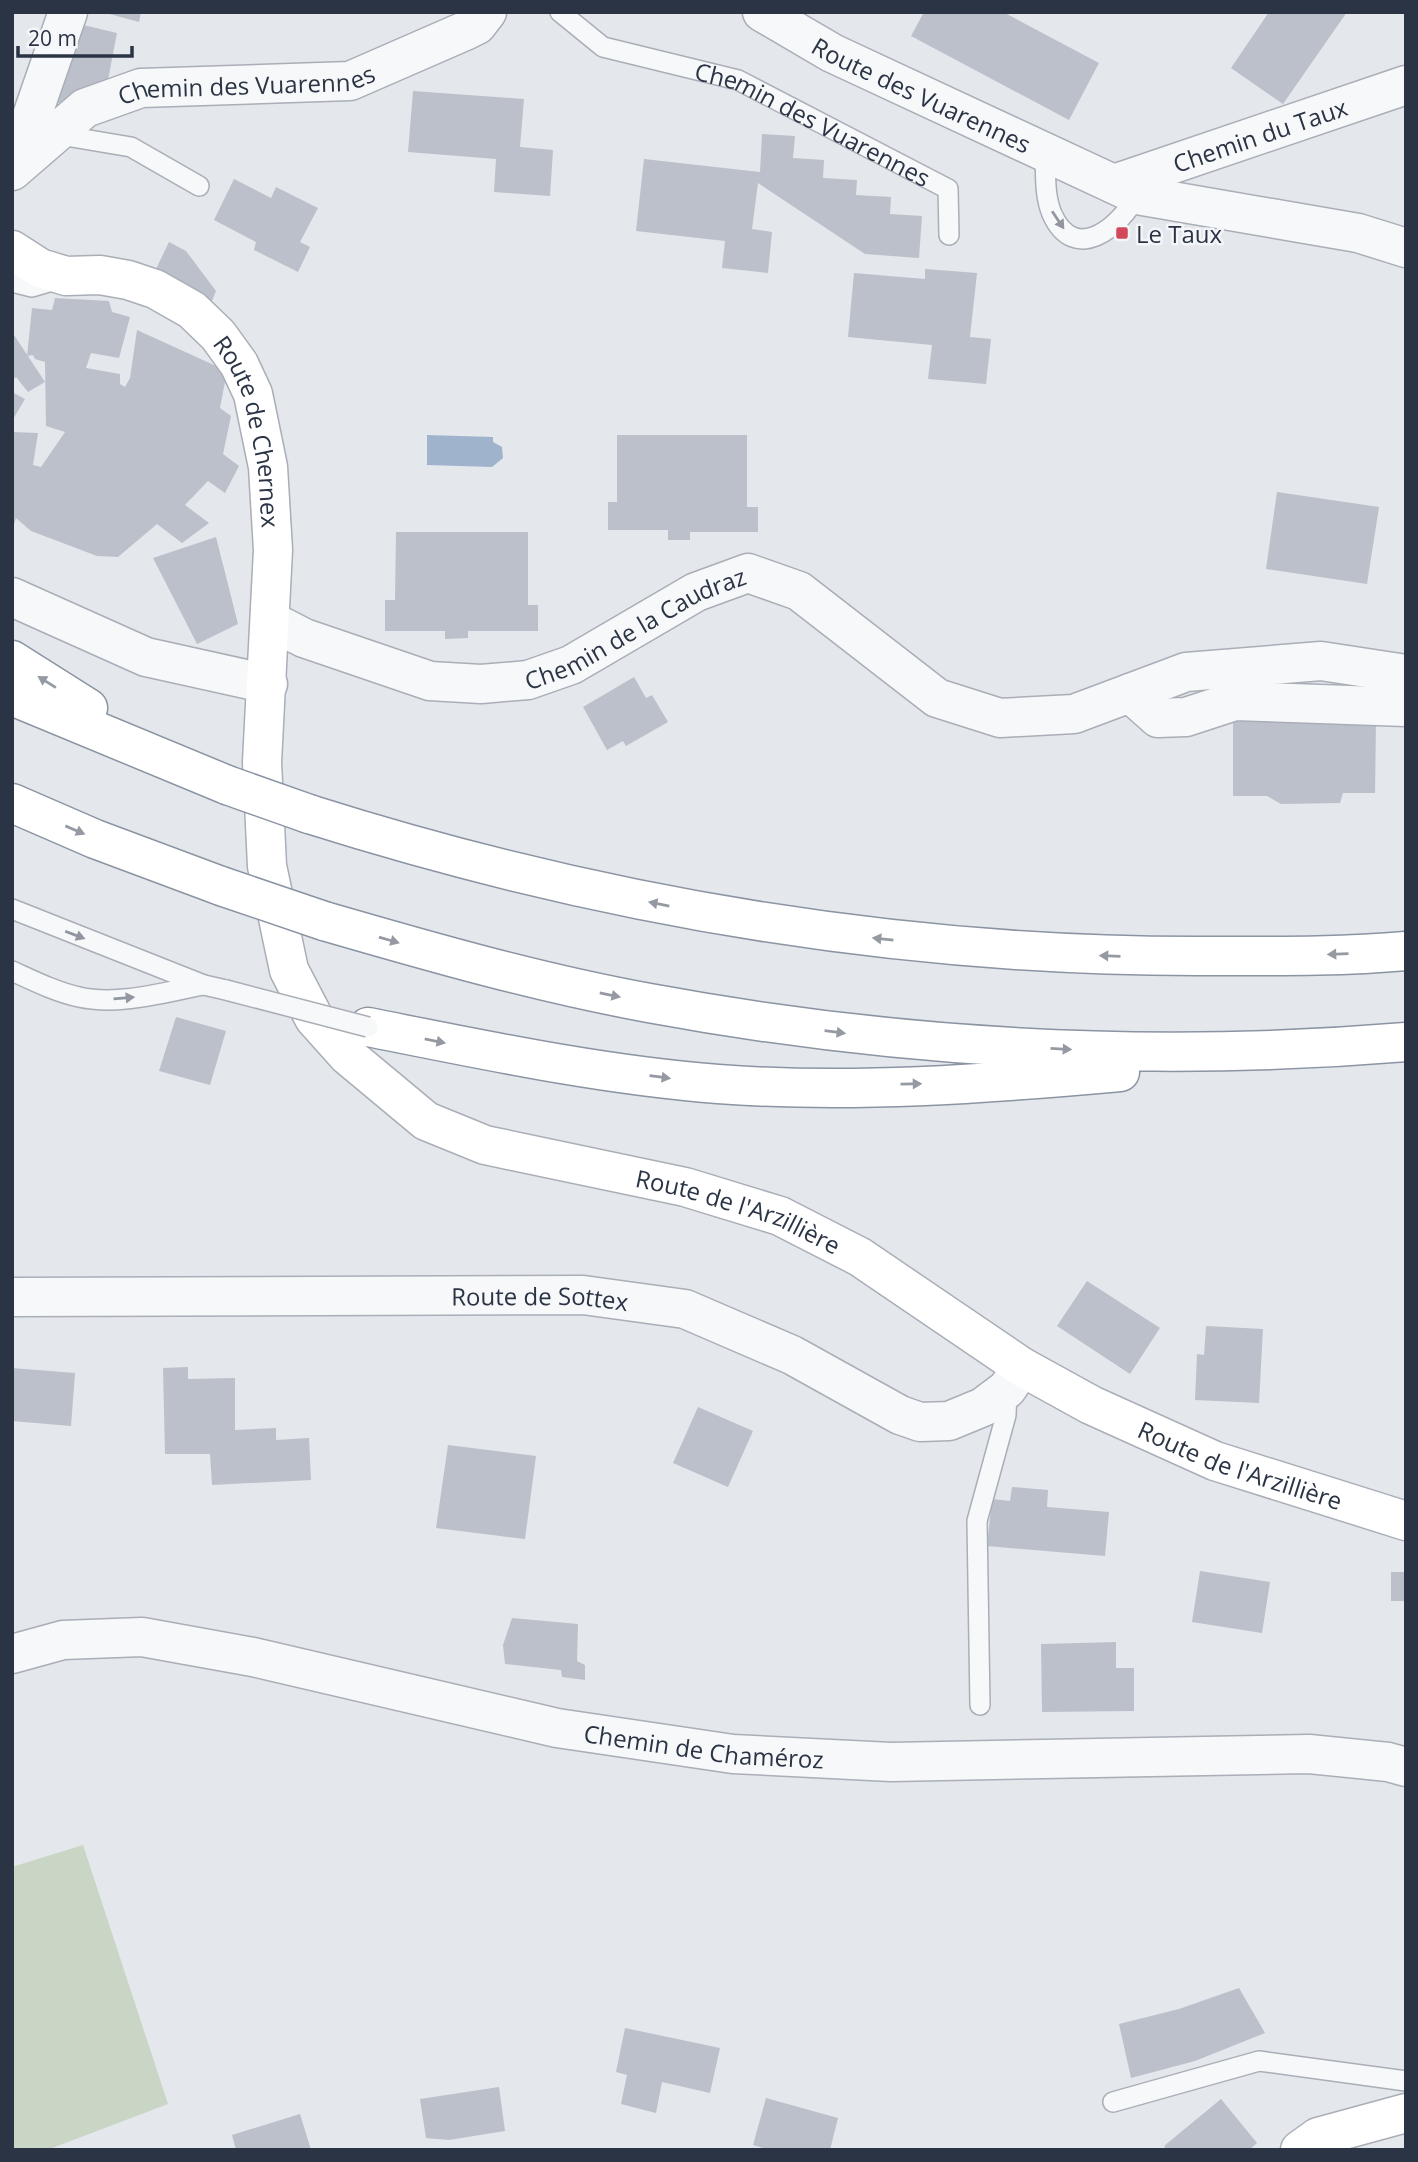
<svg xmlns="http://www.w3.org/2000/svg" width="1418" height="2162" viewBox="0 0 1418 2162" font-family="'Open Sans',sans-serif">
<style>
.green{fill:#c9d6c5}
.water{fill:#9fb4cc}
.building{fill:#bbc0ca}
.lines{fill:none;stroke-linecap:round;stroke-linejoin:round}
.lane-casing{stroke:#a9aeb7;stroke-width:22}
.street-casing{stroke:#a9aeb7;stroke-width:41}
.secondary-casing{stroke:#a9aeb7;stroke-width:41}
.highway-casing{stroke:#8b94a3;stroke-width:41}
.lane{stroke:#f7f8fa;stroke-width:19}
.street{stroke:#f7f8fa;stroke-width:38}
.secondary{stroke:#fff;stroke-width:38}
.highway{stroke:#fff;stroke-width:38}
.lane-bridge-casing{stroke:#a9aeb7;stroke-width:22;stroke-linecap:butt}
.highway-bridge-casing{stroke:#8b94a3;stroke-width:41;stroke-linecap:butt}
.lane-bridge{stroke:#f7f8fa;stroke-width:19}
.highway-bridge{stroke:#fff;stroke-width:38}
.oneway{fill:#9196a0}
.oneway2{fill:#959aa2}
.poi-dot{fill:#d1495b;stroke:#f4f6f9;stroke-width:2.5}
.labels{text-anchor:middle;dominant-baseline:central;stroke-width:5;stroke-linejoin:round;paint-order:stroke}
.street-label{font-size:24px;fill:#2b3445;stroke:#f4f6f9}
.poi-label{font-size:24px;fill:#2b3445;stroke:#f4f6f9;text-anchor:start}
</style>
<rect width="100%" height="100%" fill="#e4e7ec"/>
<!-- green -->
<path class="green" d="M83,1845L168,2104L47,2150H12V1867Z"/>
<!-- water -->
<path class="water" d="M427,435L493,437V442L502,447L503,458L492,467L427,465Z"/>
<!-- building -->
<path class="building" d="M102,12H141L139,22Z
M924,12H1003L1099,63L1069,120L911,36Z
M1269,12H1347L1283,104L1231,68Z
M79,24L117,33L108,80L48,108Z
M413,91L524,99L520,147L553,150L550,196L494,192L496,159L408,152Z
M762,134L795,136L793,158L824,160L823,178L857,180L856,195L891,197L890,214L922,216L919,258L865,254L758,183L752,229L772,232L768,273L722,268L725,241L636,231L644,159L760,172Z
M234,179L271,198L276,187L318,208L300,242L310,247L298,272L254,250L256,242L214,220Z
M169,242L186,251L216,291L212,301L156,269Z
M925,269L977,273L970,337L991,339L986,384L928,379L932,345L848,337L854,273L925,279Z
M55,298L109,301L112,312L130,317L119,358L91,353L86,368L120,374V384L125,387L130,378L137,330L227,371L220,408L231,416L223,454L239,466L225,493L208,481L185,505L209,523L182,543L157,524L118,557L97,556L31,531L16,518L12,531V432L38,433L33,465L41,467L65,432L46,426L45,362L35,359L33,355L27,356L32,308L52,310Z
M12,332L45,382L28,392L16,377L12,380Z
M12,392L25,399L12,421Z
M617,435H747V507H758V532H690V540H668V530H608V502H617Z
M1277,492L1379,507L1367,584L1266,569Z
M396,532H528V605H538V631H468V638L445,639V631H385V600H395Z
M216,537L238,624L197,644L153,558Z
M634,677L646,698L652,695L668,722L626,746L623,741L607,750L583,707Z
M1233,720H1376L1375,793H1343L1340,803L1281,804L1267,796H1233Z
M176,1017L226,1031L210,1085L159,1071Z
M1087,1281L1160,1328L1130,1374L1057,1326Z
M1206,1326L1263,1329L1259,1403L1195,1400L1197,1354L1204,1355Z
M188,1367V1379L235,1378V1430L276,1428V1440L309,1438L311,1480L212,1485L210,1454H165L163,1368Z
M12,1368L75,1373L71,1426L12,1421Z
M698,1407L753,1431L728,1487L673,1463Z
M448,1445L536,1456L525,1539L436,1528Z
M1012,1487L1048,1490L1047,1507L1109,1512L1105,1556L987,1546L992,1499L1010,1501Z
M1200,1571L1270,1582L1262,1633L1192,1622Z
M1391,1572H1406V1601H1391Z
M512,1618L578,1624L577,1661L585,1665V1680L562,1677L561,1670L505,1664L503,1645Z
M1116,1642V1668H1134V1711L1042,1712L1041,1644Z
M1239,1988L1265,2033L1195,2061L1131,2078L1119,2024L1179,2009Z
M625,2028L720,2048L710,2093L662,2082L656,2113L621,2104L627,2075L616,2072Z
M499,2087L505,2131L449,2140L426,2138L420,2099Z
M766,2098L838,2118L830,2150H770L753,2145Z
M1221,2099L1257,2143L1249,2150H1167L1164,2146Z
M300,2114L311,2150H236L232,2135Z"/>
<g class="lines">
<!-- lane casing -->
<g class="lane-casing">
<g id="lane">
<path id="s1" d="M560,12L603,47L738,80L948,189L949,235"/>
<path d="M54,134L131,147L199,186"/>
<path d="M1045,154C1046,174 1044,195 1052,214C1075,265 1120,227 1137,195"/>
<path d="M12,282L32,287L59,279"/>
<path d="M12,909L204,985L226,990"/>
<path d="M12,971C34,981 56,992 79,997C119,1006 164,992 204,985"/>
<path d="M980,1705L977,1521L1006,1415L1007,1389"/>
<path d="M1113,2102L1259,2061L1406,2081"/>
</g>
</g>
<!-- street casing -->
<g class="street-casing">
<g id="street">
<path id="s2" d="M762,12L832,53L1137,195L1358,233L1406,248"/>
<path d="M16,162L68,12"/>
<path id="s3" d="M12,171L85,108L141,88L350,81L467,30L477,25L487,12"/>
<path id="s4" d="M1114,184L1406,85"/>
<path d="M12,597L146,657L268,684"/>
<path id="s5" d="M271,621L304,638L430,681L481,684L528,680L571,665L696,592L748,573L799,591L937,698L1000,718L1074,714L1186,672L1321,661L1406,674"/>
<path d="M1130,693L1158,718L1186,717L1235,701L1406,707"/>
<path id="s6" d="M12,1297L583,1295L685,1309L792,1355L900,1415L920,1422L949,1421L983,1407L1007,1389L1022,1367"/>
<path id="s7" d="M12,1654L63,1640L142,1637L253,1657L557,1728L733,1754L891,1762L1309,1754L1388,1762L1406,1767"/>
</g>
</g>
<!-- secondary casing -->
<g class="secondary-casing">
<g id="secondary">
<path id="s8" d="M12,250L40,268L66,276L100,275L128,280L155,289L192,310L218,335L239,364L253,394L268,467L273,550L262,762L267,866L289,970L314,1018L348,1056L426,1121L485,1145L685,1187L780,1216L860,1257L1022,1367L1091,1405L1215,1461L1406,1521"/>
<path d="M1300,2150L1318,2137L1406,2113"/>
</g>
</g>
<!-- highway casing -->
<g class="highway-casing">
<path id="highway" d="M12,660L88,708
M12,696L227,785
M12,803L95,839L221,886
M309,814C600,906 899,957 1205,956C1271,956 1339,957 1406,951
M324,921C431,952 539,983 649,1003C898,1049 1153,1063 1406,1042
M368,1027C484,1050 601,1075 718,1084C851,1094 987,1084 1120,1072"/>
</g>
<!-- lane -->
<use href="#lane" class="lane"/>
<!-- street -->
<use href="#street" class="street"/>
<!-- secondary -->
<use href="#secondary" class="secondary"/>
<!-- highway -->
<use href="#highway" class="highway"/>
<!-- lane-bridge casing -->
<g class="lane-bridge-casing">
<path id="lane-bridge" d="M226,990L368,1027"/>
</g>
<!-- highway-bridge casing -->
<g class="highway-bridge-casing">
<path id="highway-bridge" d="M227,785L309,814
M221,886L324,921"/>
</g>
<!-- lane-bridge -->
<use href="#lane-bridge" class="lane-bridge"/>
<!-- highway-bridge -->
<use href="#highway-bridge" class="highway-bridge"/>
</g>
<!-- one-way arrows -->
<defs><path id="oneway-solid" d="M-6-.8H1V-3.2L6.5 0L1 3.2V.8H-6Z" transform="scale(1.75)"/></defs>
<g class="oneway">
<use href="#oneway-solid" transform="translate(1058 220) rotate(56)"/>
<use href="#oneway-solid" transform="translate(75 935) rotate(21)"/>
<use href="#oneway-solid" transform="translate(124 998) rotate(-5)"/>
</g>
<g class="oneway2">
<use href="#oneway-solid" transform="translate(47 682) rotate(-148)"/>
<use href="#oneway-solid" transform="translate(75 830) rotate(23)"/>
<use href="#oneway-solid" transform="translate(659 904) rotate(-169)"/>
<use href="#oneway-solid" transform="translate(883 939) rotate(-174)"/>
<use href="#oneway-solid" transform="translate(389 940) rotate(16)"/>
<use href="#oneway-solid" transform="translate(1338 954) rotate(178)"/>
<use href="#oneway-solid" transform="translate(1110 956) rotate(-178)"/>
<use href="#oneway-solid" transform="translate(610 995) rotate(12)"/>
<use href="#oneway-solid" transform="translate(835 1032) rotate(7)"/>
<use href="#oneway-solid" transform="translate(435 1041) rotate(11)"/>
<use href="#oneway-solid" transform="translate(1061 1049) rotate(3)"/>
<use href="#oneway-solid" transform="translate(660 1077) rotate(7)"/>
<use href="#oneway-solid" transform="translate(911 1084) rotate(-1)"/>
</g>
<!-- markers -->
<rect class="poi-dot" x="1115" y="226" width="14" height="14" rx="3.5"/>
<g class="labels">
<!-- street labels -->
<g class="street-label">
<text stroke="none"><textPath href="#s3" startOffset="261">Chemin des Vuarennes</textPath></text>
<text stroke="none"><textPath href="#s2" startOffset="180">Route des Vuarennes</textPath></text>
<text stroke="none"><textPath href="#s1" startOffset="280">Chemin des Vuarennes</textPath></text>
<text stroke="none"><textPath href="#s4" startOffset="154">Chemin du Taux</textPath></text>
<text stroke="none"><textPath href="#s8" startOffset="334">Route de Chernex</textPath></text>
<text stroke="none"><textPath href="#s5" startOffset="388">Chemin de la Caudraz</textPath></text>
<text stroke="none"><textPath href="#s8" startOffset="1412">Route de l'Arzillière</textPath></text>
<text stroke="none"><textPath href="#s6" startOffset="528">Route de Sottex</textPath></text>
<text stroke="none"><textPath href="#s8" startOffset="1979">Route de l'Arzillière</textPath></text>
<text stroke="none"><textPath href="#s7" startOffset="705">Chemin de Chaméroz</textPath></text>
</g>
<!-- poi labels -->
<g class="poi-label">
<text x="1136" y="233">Le Taux</text>
</g>
</g>
<!-- border -->
<rect width="1418" height="2162" fill="none" stroke="#2b3445" stroke-width="28"/>
<!-- scale -->
<path d="M18 46v10h114v-10" fill="none" stroke="#2b3445" stroke-width="3.5"/>
<text x="28" y="46" font-size="21" fill="#2b3445" stroke="#f4f6f9" stroke-width="5" paint-order="stroke">20 m</text>
</svg>
